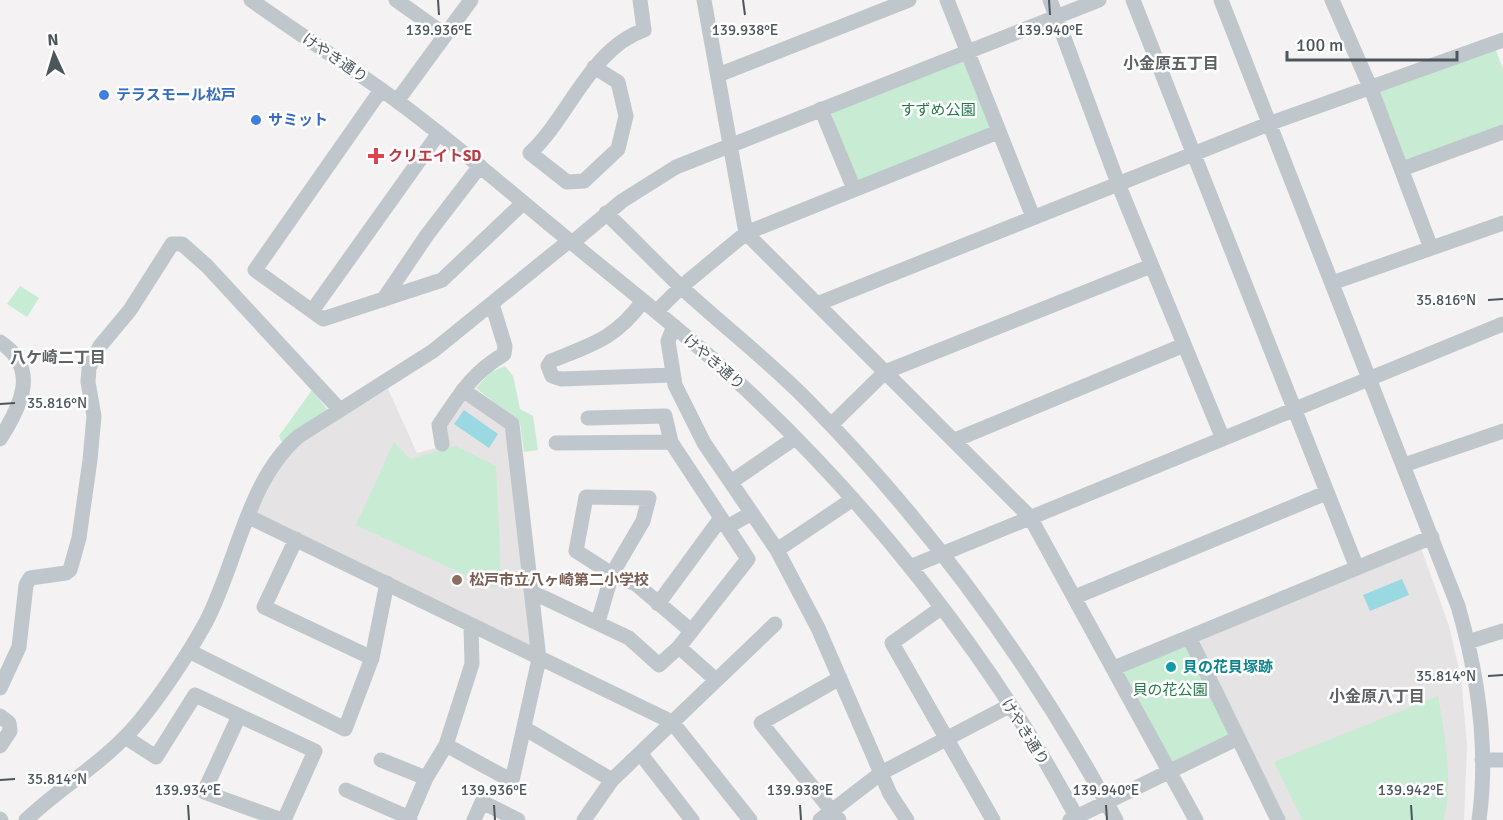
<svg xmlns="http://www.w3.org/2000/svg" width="1503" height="820" viewBox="0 0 1503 820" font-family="Signika,'Noto Sans JP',sans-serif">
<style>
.education{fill:#e5e3e4}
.green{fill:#c7ebd3}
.water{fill:#9ad8e2}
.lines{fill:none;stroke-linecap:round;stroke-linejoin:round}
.minor{stroke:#c0c7cc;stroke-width:15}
.ticks{fill:none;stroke:#4c565d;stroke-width:2}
.shop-dot{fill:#3f7fe0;stroke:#fff;stroke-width:2}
.health-dot{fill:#e0444e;stroke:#fff;stroke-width:2}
.education-dot{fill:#8d6e63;stroke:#fff;stroke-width:2}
.culture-dot{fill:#0f9aa8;stroke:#fff;stroke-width:2}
.labels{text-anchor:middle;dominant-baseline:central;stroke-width:5;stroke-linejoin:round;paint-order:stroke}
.street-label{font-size:15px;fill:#4c565d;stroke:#fff}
.shop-label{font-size:15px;font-weight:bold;fill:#366cbe;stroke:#fff;text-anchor:start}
.park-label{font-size:15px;fill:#247749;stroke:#fff}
.health-label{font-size:15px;font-weight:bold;fill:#be3a42;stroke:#fff;text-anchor:start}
.education-label{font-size:15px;font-weight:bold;fill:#785e54;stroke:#fff;text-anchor:start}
.culture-label{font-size:15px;font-weight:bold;fill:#0d838f;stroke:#fff;text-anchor:start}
.neighbourhood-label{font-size:16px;font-weight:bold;fill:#5f6366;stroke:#fff}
.ticks-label{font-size:15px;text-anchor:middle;fill:#4c565d;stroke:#fff;stroke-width:5;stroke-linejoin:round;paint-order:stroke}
</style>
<rect width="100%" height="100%" fill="#f4f2f2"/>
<!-- education -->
<path class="education" d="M388,389L417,453L446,445L442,427L461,398L509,428L532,644L529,648L256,513L284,459L311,435Z
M1421,548L1449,626L1461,678L1467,745L1464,820H1283L1198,638Z"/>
<!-- green -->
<path class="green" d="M1493,43L1503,69V126L1400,162L1371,89Z
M962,60L966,62L991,126L989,132L859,182L854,181L831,112Z
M20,286L39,298L27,317L7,304Z
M505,366L513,376L520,409L533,416L538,450L524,452L520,423L476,388L491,372Z
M312,390L327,409L282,442L279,436Z
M394,442L410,459L455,446L496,466L501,576L494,588L356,525Z
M1187,645L1230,733L1229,737L1174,763L1170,762L1121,675L1124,669Z
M1438,696C1445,736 1453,779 1444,820H1302L1274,762Z"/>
<!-- water -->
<path class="water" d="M464,410L498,434L489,448L454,424Z
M1402,579L1409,595L1370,611L1363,595Z"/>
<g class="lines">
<!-- minor -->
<path class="minor" d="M251,0C299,34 349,66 397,101C457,145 513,195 571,242C623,285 676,326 726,371C863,495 992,656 1078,820
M396,0L444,34
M704,0L746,233L1030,517L1196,820
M947,0L1033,217
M1050,0L1119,186L1223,439
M1133,0L1357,568
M1221,0L1458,606C1478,675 1489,748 1479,820
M1332,0L1371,89L1431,248
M594,67L618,82L626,116L618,149L584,181L567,182L530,153C569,117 590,49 644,30L640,0
M718,75L909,0
M381,90L255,270L323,319L442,280L523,203
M397,101L471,0
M821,109L854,189
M1402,169L1503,132
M606,213C631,237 655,262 680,286C722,325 768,360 808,401C931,526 1033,666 1116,820
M572,243L622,201L676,167L1099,0
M1332,283L1503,223
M383,300L427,235L480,166
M643,301C615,339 593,344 551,361L548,366L552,376L561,379L672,375
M817,304L1271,123L1503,40
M312,311L439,133
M657,311L681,287L746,233L998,132
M674,326L668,341L675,385L704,443L777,550L818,628L890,794L907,820
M0,342C40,368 21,406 0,439
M588,418L665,416L671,442L748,559L679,647
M831,425L885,372L1151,266
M955,440L1184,345
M556,443L671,442
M442,444L439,425C461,393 470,375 504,354L505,346L492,304
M1404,465L1503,431
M731,482L795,438
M249,517L672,722L750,820
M727,527L752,513
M296,539L264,607L372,658
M777,550L853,499
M910,567L1503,324
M532,592L629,638L659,665L679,647L716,680
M1075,597L1326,493
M658,604L721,518
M941,608L892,643L993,820
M598,622L612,574L643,521L649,498L586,497L576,551L612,574L636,584L690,630
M1189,637L1278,820
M1468,642L1503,631
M189,651L345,729L372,658L387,583
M1114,668L1432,537
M0,688L19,647L26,585L30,578L66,573L70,570L79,538L90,460L94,416L88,382L89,368L100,346L130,310L172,244H182L207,266L340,410
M0,716L9,723L10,731L0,746
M239,716L204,792L282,820
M524,728L612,780
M125,737L156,757L195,695L315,751L284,820
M446,745L512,781L539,659L512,424L463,390
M640,753L692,820
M381,760L426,778
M1482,760H1503
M346,790L410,818
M0,819L1,820
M26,820C56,791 92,770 121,741C148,716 188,655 206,622C237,563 247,480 299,436L433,351L569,241
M408,820L426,778L446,745L472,664L471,625
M474,820L482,802L518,820
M584,820L612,780L775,624
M820,820L881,773L1009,706
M839,820L761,723L840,678
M1070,820L1238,738"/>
</g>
<!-- ticks -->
<path class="ticks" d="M438,0L439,15M743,0L745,15M1049,0L1050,15M1488,300L1503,299M0,404L15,403M1488,676L1503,675M0,780L15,779M188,805L189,820M494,805L495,820M800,805L801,820M1106,805L1107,820M1411,805L1412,820"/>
<!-- markers -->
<g class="shop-dot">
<circle cx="104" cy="95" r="6"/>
<circle cx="256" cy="120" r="6"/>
</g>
<path class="health-dot" d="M373 147h6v6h6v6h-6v6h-6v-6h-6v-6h6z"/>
<circle class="education-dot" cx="457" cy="580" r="6"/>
<circle class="culture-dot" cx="1171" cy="667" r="6"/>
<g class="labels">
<!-- street labels -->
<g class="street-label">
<text transform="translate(335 58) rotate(34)">けやき通り</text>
<text transform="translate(714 362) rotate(41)">けやき通り</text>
<text transform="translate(1025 732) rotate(58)">けやき通り</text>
</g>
<!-- shop labels -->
<g class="shop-label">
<text x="116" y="95">テラスモール松戸</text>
<text x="268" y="120">サミット</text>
</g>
<!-- park labels -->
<g class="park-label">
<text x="938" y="110">すずめ公園</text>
<text x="1170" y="690">貝の花公園</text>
</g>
<!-- health labels -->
<g class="health-label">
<text x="388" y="156">クリエイトSD</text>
</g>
<!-- education labels -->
<g class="education-label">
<text x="469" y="580">松戸市立八ヶ崎第二小学校</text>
</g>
<!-- culture labels -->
<g class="culture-label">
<text x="1183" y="667">貝の花貝塚跡</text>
</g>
<!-- neighbourhood labels -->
<g class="neighbourhood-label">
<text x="1171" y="64">小金原五丁目</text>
<text x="58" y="358">八ケ崎二丁目</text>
<text x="1377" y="697">小金原八丁目</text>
</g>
</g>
<g class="ticks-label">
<text x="439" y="35">139.936°E</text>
<text x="745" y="35">139.938°E</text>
<text x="1050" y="35">139.940°E</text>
<text x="1446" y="305">35.816°N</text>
<text x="57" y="408">35.816°N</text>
<text x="1446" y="681">35.814°N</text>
<text x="57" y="784">35.814°N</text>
<text x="188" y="795">139.934°E</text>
<text x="494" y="795">139.936°E</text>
<text x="800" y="795">139.938°E</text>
<text x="1106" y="795">139.940°E</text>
<text x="1411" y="795">139.942°E</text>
</g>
<!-- north arrow -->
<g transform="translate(54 54) rotate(356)" stroke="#ffffff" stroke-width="4.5" paint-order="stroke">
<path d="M0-4.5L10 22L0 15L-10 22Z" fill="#4c565d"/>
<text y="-9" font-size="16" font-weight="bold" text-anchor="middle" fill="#4c565d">N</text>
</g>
<!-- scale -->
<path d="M1287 51v9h170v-9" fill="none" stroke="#4c565d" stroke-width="3"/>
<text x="1296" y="51" font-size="18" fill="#4c565d" stroke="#ffffff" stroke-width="4.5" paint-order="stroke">100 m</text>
</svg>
